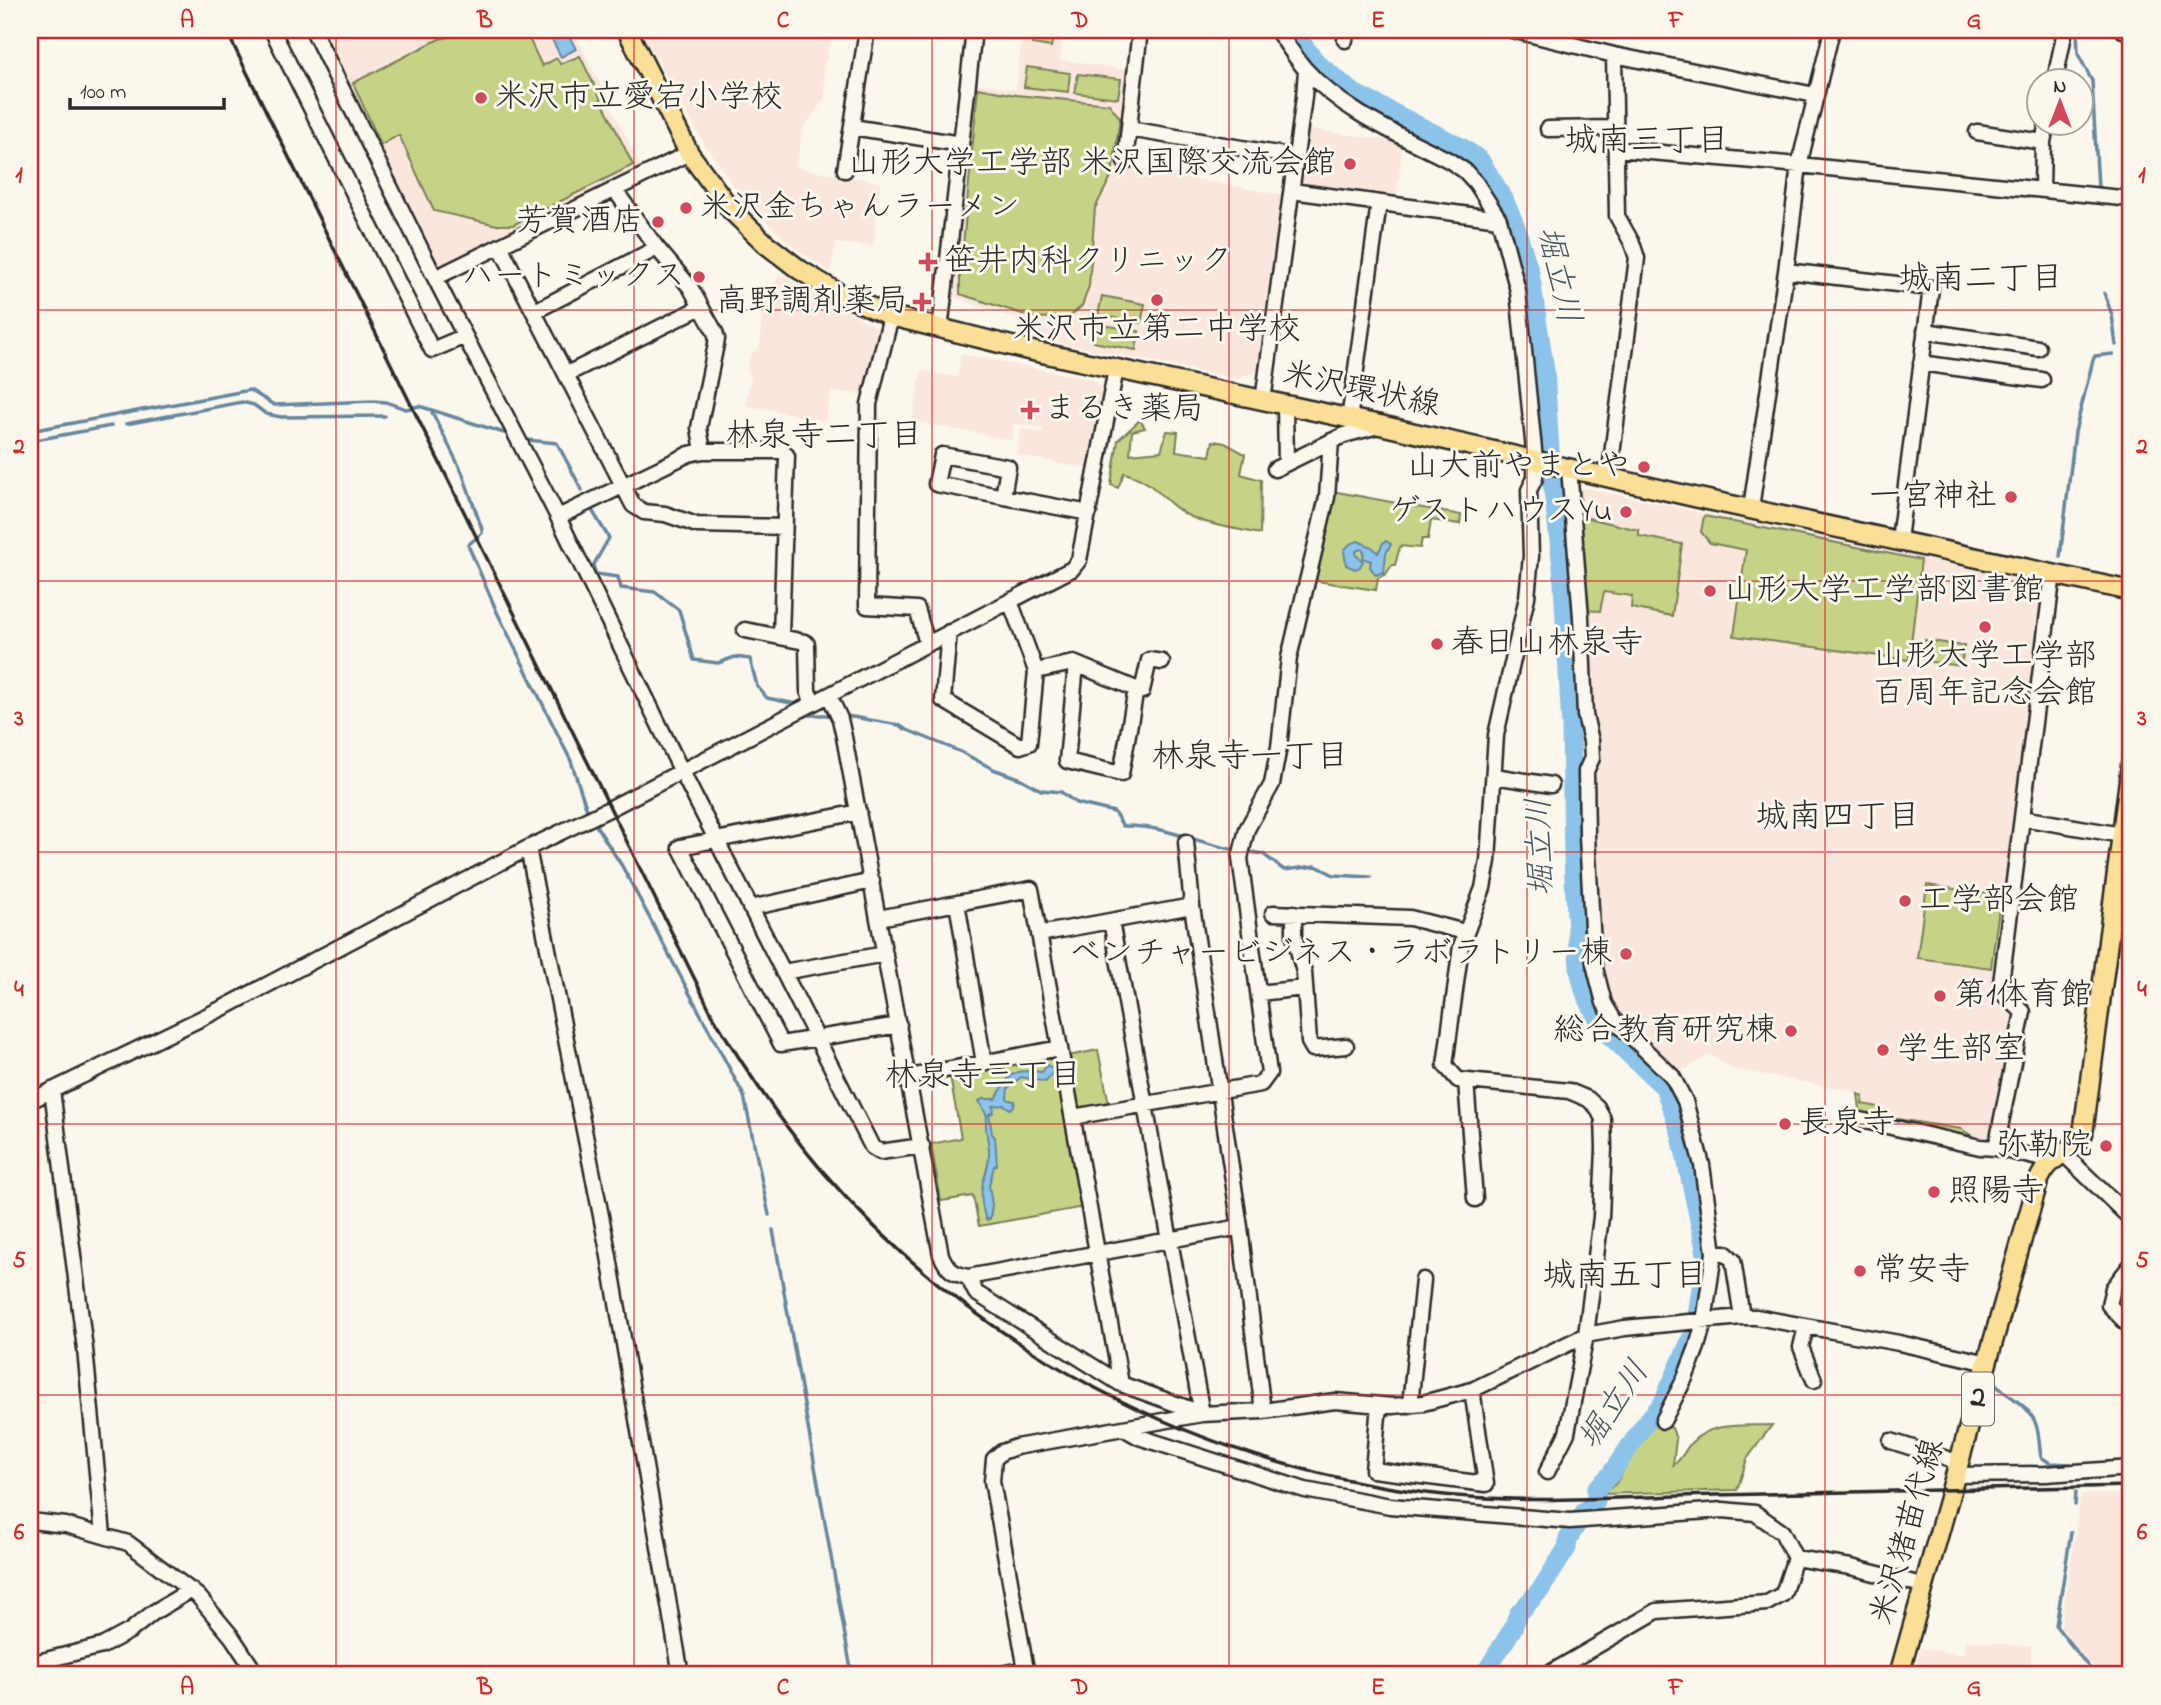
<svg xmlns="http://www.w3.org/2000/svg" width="2161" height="1705" viewBox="0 0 2161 1705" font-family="'Indie Flower','Klee One',sans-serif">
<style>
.built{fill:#fae6dc}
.green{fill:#c6d386;stroke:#787f58;stroke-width:2}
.water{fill:#8cc3ea;stroke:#65869e;stroke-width:2}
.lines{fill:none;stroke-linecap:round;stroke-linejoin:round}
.stream{stroke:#65869e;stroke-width:3.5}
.river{stroke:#8cc3ea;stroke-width:19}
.minor-casing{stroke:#2b2b2b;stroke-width:19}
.major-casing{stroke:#2b2b2b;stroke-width:23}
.minor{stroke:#fbf7ec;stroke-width:14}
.major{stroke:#fbdf96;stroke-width:18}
.rail{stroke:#2b2b2b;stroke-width:3.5}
.grid{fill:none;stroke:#d62828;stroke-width:2;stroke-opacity:0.55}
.poi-dot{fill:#d1495b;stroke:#fbf7ec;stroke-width:2.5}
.labels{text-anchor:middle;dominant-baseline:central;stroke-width:6;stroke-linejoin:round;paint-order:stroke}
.shield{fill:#fbf7ec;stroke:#696865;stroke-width:2}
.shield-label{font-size:30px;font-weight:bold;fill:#2b2b2b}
.poi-label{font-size:32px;fill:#2b2b2b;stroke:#fbf7ec;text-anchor:start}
.street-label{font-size:32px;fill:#2b2b2b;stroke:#fbf7ec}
.neighbourhood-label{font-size:33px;fill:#2b2b2b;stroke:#fbf7ec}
.water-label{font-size:33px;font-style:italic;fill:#485964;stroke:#fbf7ec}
.neatline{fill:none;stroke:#d62828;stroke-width:2.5}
.grid-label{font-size:23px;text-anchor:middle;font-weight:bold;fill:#d62828}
</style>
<rect width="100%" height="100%" fill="#fbf7ec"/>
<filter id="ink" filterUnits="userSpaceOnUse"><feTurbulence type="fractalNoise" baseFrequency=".0143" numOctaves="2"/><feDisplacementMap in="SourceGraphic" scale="14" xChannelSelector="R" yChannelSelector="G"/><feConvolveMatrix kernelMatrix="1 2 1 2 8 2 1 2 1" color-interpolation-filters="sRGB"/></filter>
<g filter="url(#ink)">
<!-- built -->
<path class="built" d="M322,30H573L641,167L445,265L434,262Z
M651,30H834L824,66L825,98L803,128L796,168L881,182L873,246L836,243L831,272L790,245L735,188L704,144L644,37Z
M1023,30H1063L1060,60L1131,70L1121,165L1281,195L1257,370L1238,379L1032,337L1017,319L947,295L970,82L1016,90Z
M1305,129L1403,142L1396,199L1297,186Z
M780,274L880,329L872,374L865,394L831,392L825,421L745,405L751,378L747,370L750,356L760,346L762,306Z
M961,354L1095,380L1108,394L1094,470L1016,455L1021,429L1042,433L1043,428L1015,423L1011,440L912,421L922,370L957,377Z
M1576,486L2034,582L2046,590L1990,990L1991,1000L1995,1005L2013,1016L1992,1140L1984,1142L1860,1117L1857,1095L1853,1091L1732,1069L1710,1054L1676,1075L1617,1017L1598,973Z
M2081,1494H2131V1675H2099L2061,1628Z
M1965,1640L2031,1647V1675H1913L1921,1648L1963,1655Z"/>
<!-- green -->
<path class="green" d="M485,30H525L542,66L557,58L560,64L580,56L633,165L513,225H497L434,211L399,135L381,145L353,83L439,39Z
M1034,30H1054L1051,47L1032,44Z
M1027,67L1070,73L1068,92L1024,87Z
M1078,74L1121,79L1118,98L1075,93Z
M978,88L1016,95L1109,104L1120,118L1112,175L1095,208L1089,286L1082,306L1069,317L1035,318L960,294V277Z
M1102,296L1145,304L1141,323L1098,315Z
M1097,324L1139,331L1136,350L1093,342Z
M1140,420L1145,428L1132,431L1130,454L1161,451L1167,431L1178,432L1176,451L1210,456L1213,441L1225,443L1245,454L1241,474L1261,480L1260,534C1238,529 1212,526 1191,517C1164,505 1157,481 1124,473L1118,488L1111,485L1118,440Z
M1332,491L1461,515L1460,524L1431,520L1428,539H1422L1420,548L1400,546L1395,565H1392L1386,574L1378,578L1376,590L1316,581Z
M1579,516L1639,530V536L1682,544L1672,616L1631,608L1632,596L1604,592L1600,611L1583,610Z
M1704,516L1921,560L1909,660L1734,636L1746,550L1710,543L1701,532Z
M1925,640L1964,646L1961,666L1923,661Z
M1927,885L1989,894L1988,908L1999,909L1991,968L1917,958Z
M1098,1050L1109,1104L1081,1107L1077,1105L1068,1056Z
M1056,1057L1084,1207L979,1226L973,1196L941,1201L931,1144L961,1138L950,1076Z
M1858,1094L1863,1096L1862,1104L1879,1107L1878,1116L1961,1129L1977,1139L1861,1117Z
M1661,1423L1672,1428L1676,1439L1673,1465C1682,1460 1684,1451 1691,1443C1712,1421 1743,1426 1772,1425L1747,1459L1737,1490L1603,1494L1616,1483L1646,1430Z"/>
<!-- water -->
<path class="water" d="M547,30H566L576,49L561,57Z
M1358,541L1372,547L1378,553L1383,543L1386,541L1391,544L1386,553L1384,572L1376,575L1370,567L1371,561L1363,558L1364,551L1361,549L1356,551V555L1363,561L1360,567L1355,569L1346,565L1344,550L1350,544Z
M1047,1065L1054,1070L1046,1082L1021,1077L1008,1088L1007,1098L1009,1100L1015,1101L1014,1106L1010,1109L1004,1105L992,1106L994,1109L993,1113L989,1114L990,1120L992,1134L995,1137L997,1165L994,1166L989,1186L992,1205L990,1219L986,1220C982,1209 980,1194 983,1182C986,1172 989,1165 989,1155C990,1141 983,1130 987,1116L979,1101L983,1099H996C1009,1075 1011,1068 1042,1072Z"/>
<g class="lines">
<!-- stream -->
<path class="stream" d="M2077,30L2078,54L2092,81L2098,188
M2104,293L2112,315L2116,345
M431,410L462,472L482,529V533L468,545L497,612L571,761L587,810
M126,424L242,402L254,405L266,414L281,417L385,416
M30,431L250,390L274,405L373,401L386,402L406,409L419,406L504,433
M527,440L557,443L582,490
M30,441L111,426
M590,507L609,538L593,566L596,574L618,577L621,588L655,592L679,610L694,660L718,663L735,657L750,659L757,686L767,698L796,704
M2060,557L2075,432L2093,360L2095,356L2113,354
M807,715H830
M847,716L899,725L905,729L961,752L993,769L1021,779L1041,790L1061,792L1076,803L1114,812L1123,826C1164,825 1197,843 1236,850
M595,824L622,866L744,1096L769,1215
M1244,851L1263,854L1284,870L1316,866L1334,875L1371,877
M773,1230L852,1675
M1991,1381C2007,1397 2031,1404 2037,1428C2040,1438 2039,1447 2041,1457L2050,1463L2071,1464
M2075,1505L2076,1492
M2071,1532L2056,1626L2095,1675"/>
<!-- river -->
<path class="river" d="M1292,30L1318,64L1354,93L1463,148L1480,160L1504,199L1516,227L1530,273L1545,370L1552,482L1562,567L1571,727L1573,859L1579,969L1584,990L1594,1012L1609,1035L1664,1087L1680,1131L1706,1253L1695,1330L1662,1404L1647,1421L1610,1475L1596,1489V1502L1585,1511L1568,1539L1567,1548L1541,1589L1518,1614L1513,1628L1484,1675"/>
<!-- minor casing -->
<g class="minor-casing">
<path id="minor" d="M272,30L432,350L465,336
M313,30L435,278L558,517L681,770L872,1147L880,1152L922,1146
M1277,30C1286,43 1295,57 1305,69C1343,112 1400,135 1450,161L1465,171L1476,183L1499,219L1518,291L1535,460V478L1529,490L1531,556L1527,597L1496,735L1488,861L1483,888L1461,946L1445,1065L1458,1080L1569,1091L1588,1099L1597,1107L1603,1119L1604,1148L1601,1217L1586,1335L1567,1433L1547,1472
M1512,30L1614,55L1815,95
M2123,30L2131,32
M1345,40L1347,30
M2055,80L2065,30
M852,127L961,144
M1129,129L1296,157
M1548,129L1616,128
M1977,132L2043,142
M1616,149L1799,165L2131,199
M1125,162L1140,30
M845,170L867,30
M614,189L657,248L690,287L715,332L717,339L699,428L703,451
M2042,189L2043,142L2047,122
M1292,191L1499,219
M500,246L633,505L644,512L665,514L697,525L784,527
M1786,271L1931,288L1899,540
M435,278L689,153
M535,311L657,248
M891,316L869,404L867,603V606L917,609L927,643
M940,330L974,30
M1925,331L2038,348
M1921,363L2042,380
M567,374L701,307
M1263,401L1304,97L1306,70
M1285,406L1286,463
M1349,420L1379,203
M1569,468L1581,617L1585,715L1591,741L1592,758L1586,771L1587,836L1594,964L1604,1003L1614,1020L1672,1076L1685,1101L1702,1165L1714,1253L1704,1322L1697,1347L1685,1378L1663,1421
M1275,469L1344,435L1378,426
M1609,478L1637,258L1632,243L1617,216L1614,55
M1003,497L1008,467L942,455L936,484L1089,513
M1751,508L1786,271L1799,165L1832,30
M558,517L689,454L703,451H783L787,456L781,636
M1010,601L1036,671L1073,663L1076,664L1136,689L1121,774L1067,761L1076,664
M745,630L805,642L807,644L808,691L813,703
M949,632L943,700L1020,746L1029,743L1036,671
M1135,691H1142L1149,660L1162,662
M829,695L840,719L844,737L941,1255C947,1269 953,1274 968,1277L1240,1227
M1494,776L1551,785
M859,812L680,847L781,1044L899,1025
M2022,818L2122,835
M1186,842L1192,906L1240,1227L1263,1411
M528,848L608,1251L681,1675
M957,903L984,1063
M750,908L872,881
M1273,913L1410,918L1465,932
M1294,913V936L1304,972L1309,1042L1313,1049L1346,1046
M879,918L1031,889L1121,1384
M1111,921L1202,1414
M1039,934L1192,906
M783,972L885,954
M1259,993L1304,988
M909,1077L1060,1048
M1466,1081L1475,1199
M52,1090L85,1349L103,1535
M30,1101L227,1006L528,848L609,809L1072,569L1079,560L1116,369
M1073,1117L1261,1084L1269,1073L1240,858L1247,829L1272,784L1279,747L1289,658L1327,497L1331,441
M1856,1119L1980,1147L1996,1148L2051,1161
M1996,1148L2023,1012L2000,991L2053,573
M2063,1153L2131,1219
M1714,1253H1725L1733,1260L1742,1317
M2131,1265L2113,1288L2109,1305L2131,1328
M968,1277L976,1293L1121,1384L1201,1413
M1806,1327L1801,1347L1814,1380
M1379,1405L1373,1470L1486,1484L1472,1390
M1410,1405L1423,1280
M1125,1429L1139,1437L1305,1490L1390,1506L1570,1521L1723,1510L1755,1513L1782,1532L1795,1558L1783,1594L1767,1603L1657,1611L1550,1673V1675
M1891,1441L1960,1463
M1956,1475L2046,1474L2131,1468
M30,1521L66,1525L128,1543L198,1596L232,1637L257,1675
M1795,1558L1851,1567L1926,1586
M30,1664L102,1646L130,1631L154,1612L191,1590
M997,1675L1026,1669
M1027,1675L992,1481L994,1459L1002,1452L1016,1447L1202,1414L1263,1411L1335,1401L1393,1406L1423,1403L1472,1390L1586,1335L1625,1328L1742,1317H1756L1899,1343L1988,1363"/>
</g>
<!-- major casing -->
<g class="major-casing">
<path id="major" d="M627,30L689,153L731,210L766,244L800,270L840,294L891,316L1028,350L1380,425L1694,497L2131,591
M1899,1675L2038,1182C2050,1152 2070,1157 2083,1134L2131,765"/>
</g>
<!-- minor -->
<use href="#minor" class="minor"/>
<!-- major -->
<use href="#major" class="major"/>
<!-- rail -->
<path class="rail" d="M226,30L713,1016C745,1069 779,1120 819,1167C972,1347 1192,1463 1426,1493C1522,1505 1619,1497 1715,1495C1853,1492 1992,1488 2131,1486"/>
</g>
</g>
<!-- grid -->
<path class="grid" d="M336,30V1675M634,30V1675M932,30V1675M1229,30V1675M1527,30V1675M1825,30V1675M30,310H2131M30,581H2131M30,852H2131M30,1124H2131M30,1395H2131"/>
<!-- markers -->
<g class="poi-dot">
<circle cx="481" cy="98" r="7"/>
<circle cx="1350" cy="164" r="7"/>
<circle cx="686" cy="208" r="7"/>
<circle cx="658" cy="222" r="7"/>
<path d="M924.5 251.5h7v7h7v7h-7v7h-7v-7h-7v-7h7z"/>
<circle cx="699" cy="277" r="7"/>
<circle cx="1157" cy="300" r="7"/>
<path d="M918.5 291.5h7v7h7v7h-7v7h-7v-7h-7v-7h7z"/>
<path d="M1026.5 399.5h7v7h7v7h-7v7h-7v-7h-7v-7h7z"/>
<circle cx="1644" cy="467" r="7"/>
<circle cx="2011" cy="497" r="7"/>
<circle cx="1626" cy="512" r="7"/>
<circle cx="1710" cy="591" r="7"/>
<circle cx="1985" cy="627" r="7"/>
<circle cx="1437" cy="644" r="7"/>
<circle cx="1905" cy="901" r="7"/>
<circle cx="1626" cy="954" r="7"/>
<circle cx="1940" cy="996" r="7"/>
<circle cx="1791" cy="1031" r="7"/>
<circle cx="1883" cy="1050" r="7"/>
<circle cx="1785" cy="1124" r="7"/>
<circle cx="2106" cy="1146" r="7"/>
<circle cx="1934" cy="1192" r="7"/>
<circle cx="1860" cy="1271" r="7"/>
</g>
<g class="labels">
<!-- shield labels -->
<rect class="shield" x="1962" y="1372.5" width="32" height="53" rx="5"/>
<g class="shield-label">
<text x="1978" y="1399">2</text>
</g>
<!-- poi labels -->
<g class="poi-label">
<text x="495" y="98">米沢市立愛宕小学校</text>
<text x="1336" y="164" text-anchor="end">山形大学工学部 米沢国際交流会館</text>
<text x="700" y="208">米沢金ちゃんラーメン</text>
<text x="644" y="222" text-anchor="end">芳賀酒店</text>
<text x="944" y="262">笹井内科クリニック</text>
<text x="685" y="277" text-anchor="end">ハートミックス</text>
<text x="908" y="302" text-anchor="end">高野調剤薬局</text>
<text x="1157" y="330" text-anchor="middle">米沢市立第二中学校</text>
<text x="1044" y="410">まるき薬局</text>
<text x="1630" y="467" text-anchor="end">山大前やまとや</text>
<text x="1997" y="497" text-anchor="end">一宮神社</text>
<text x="1612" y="512" text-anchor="end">ゲストハウスYu</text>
<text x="1724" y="591">山形大学工学部図書館</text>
<text x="1451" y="644">春日山林泉寺</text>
<text x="1985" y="657" text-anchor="middle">山形大学工学部<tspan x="1985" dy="37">百周年記念会館</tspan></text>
<text x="1919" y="901">工学部会館</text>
<text x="1612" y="954" text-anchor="end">ベンチャービジネス・ラボラトリー棟</text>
<text x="1954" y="996">第1体育館</text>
<text x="1777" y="1031" text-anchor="end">総合教育研究棟</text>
<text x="1897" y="1050">学生部室</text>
<text x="1799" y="1124">長泉寺</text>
<text x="2092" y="1146" text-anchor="end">弥勒院</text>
<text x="1948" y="1192">照陽寺</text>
<text x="1874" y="1271">常安寺</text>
</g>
<!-- street labels -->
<g class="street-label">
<text transform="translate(1361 391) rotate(12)">米沢環状線</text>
<text transform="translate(1909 1532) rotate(-74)">米沢猪苗代線</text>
</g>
<!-- neighbourhood labels -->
<g class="neighbourhood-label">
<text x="1647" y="142">城南三丁目</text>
<text x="1981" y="280">城南二丁目</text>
<text x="824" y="437">林泉寺二丁目</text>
<text x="1250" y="758">林泉寺一丁目</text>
<text x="1838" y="818">城南四丁目</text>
<text x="983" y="1077">林泉寺三丁目</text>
<text x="1625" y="1277">城南五丁目</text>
</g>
<!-- water labels -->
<g class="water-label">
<text transform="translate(1557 275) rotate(77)">堀立川</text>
<text transform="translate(1542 847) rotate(-92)">堀立川</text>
<text transform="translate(1615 1406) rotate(-56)">堀立川</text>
</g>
</g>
<!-- margin -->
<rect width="2161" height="1705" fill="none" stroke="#fbf7ec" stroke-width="77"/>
<!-- north arrow -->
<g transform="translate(2060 102)"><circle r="33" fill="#fbf7ec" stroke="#a8a59f" stroke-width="2"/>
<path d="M0-5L12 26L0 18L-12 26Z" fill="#d1495b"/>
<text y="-10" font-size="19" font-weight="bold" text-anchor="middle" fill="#2b2b2b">N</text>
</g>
<!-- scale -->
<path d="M70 98v10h154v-10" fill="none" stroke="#2b2b2b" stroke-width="3.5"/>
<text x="80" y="98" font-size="21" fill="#2b2b2b" stroke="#fbf7ec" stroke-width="5" paint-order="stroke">100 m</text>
<rect x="38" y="38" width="2084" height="1628" class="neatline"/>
<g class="grid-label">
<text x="187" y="27">A</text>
<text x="485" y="27">B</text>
<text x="783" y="27">C</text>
<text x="1080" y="27">D</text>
<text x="1378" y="27">E</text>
<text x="1676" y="27">F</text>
<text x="1974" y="27">G</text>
<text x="19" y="182">1</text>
<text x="2142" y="182">1</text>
<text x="19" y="453">2</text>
<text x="2142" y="453">2</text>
<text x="19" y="725">3</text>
<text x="2142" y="725">3</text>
<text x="19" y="996">4</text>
<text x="2142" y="996">4</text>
<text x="19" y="1267">5</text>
<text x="2142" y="1267">5</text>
<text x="19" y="1539">6</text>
<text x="2142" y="1539">6</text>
<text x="187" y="1694">A</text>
<text x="485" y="1694">B</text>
<text x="783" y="1694">C</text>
<text x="1080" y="1694">D</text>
<text x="1378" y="1694">E</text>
<text x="1676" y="1694">F</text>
<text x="1974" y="1694">G</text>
</g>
</svg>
